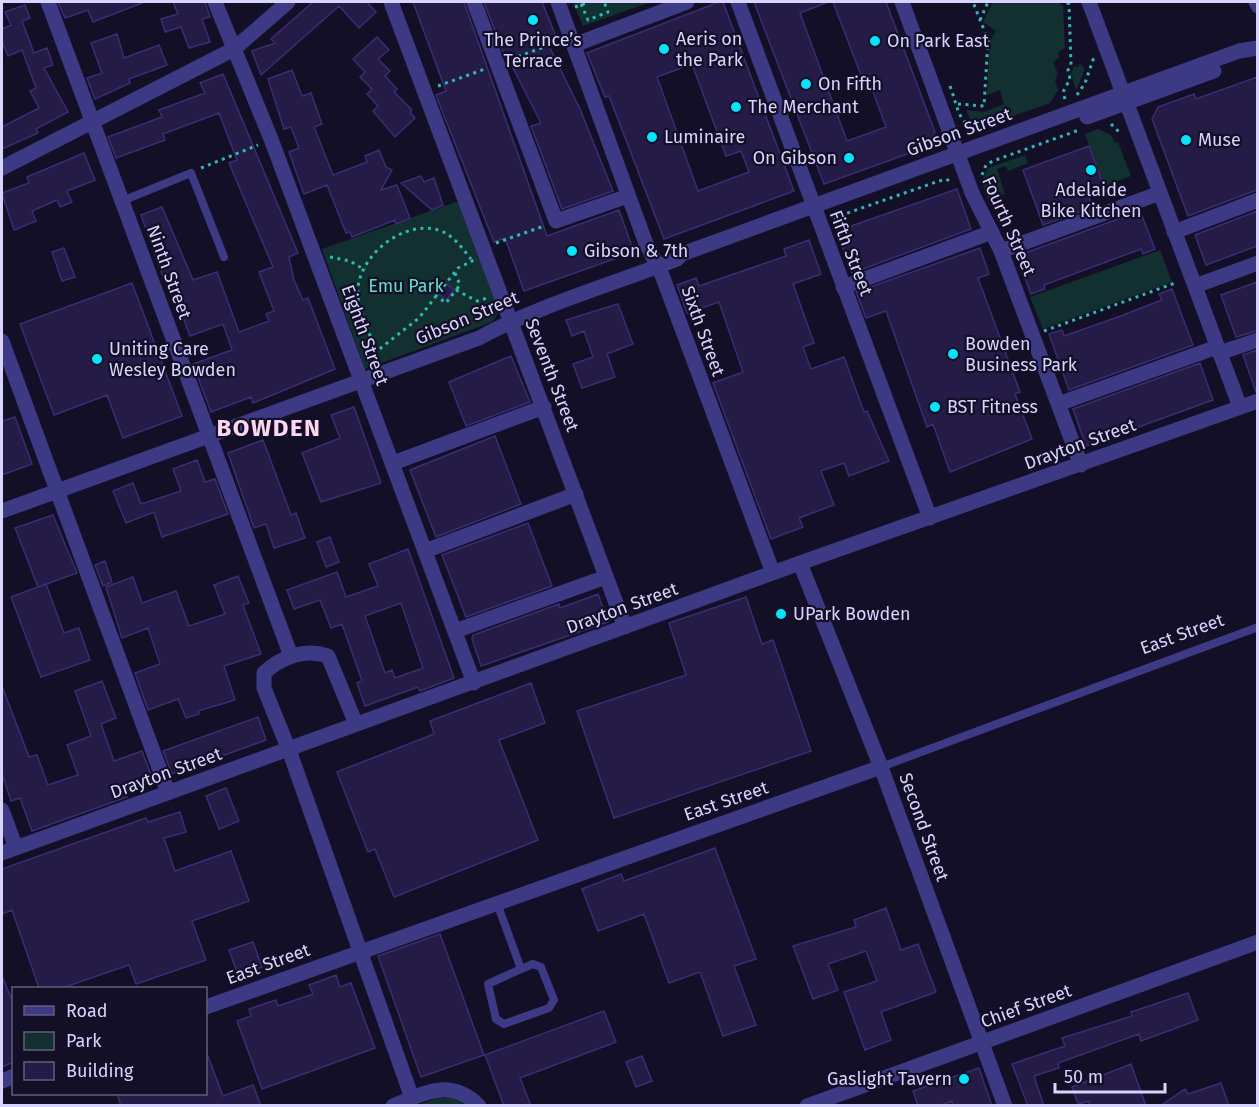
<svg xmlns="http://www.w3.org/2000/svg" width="1259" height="1107" viewBox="0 0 1259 1107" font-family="'Fira Sans',sans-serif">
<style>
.green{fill:#12302f}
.building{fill:#241b47;stroke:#3b2d73;stroke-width:1.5;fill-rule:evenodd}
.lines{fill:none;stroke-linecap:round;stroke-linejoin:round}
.path{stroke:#2fb8b0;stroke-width:3;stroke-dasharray:3 4.5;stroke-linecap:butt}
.service{stroke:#3d3a85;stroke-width:8}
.minor{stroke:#3d3a85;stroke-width:15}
.tertiary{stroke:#3d3a85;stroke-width:15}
.poi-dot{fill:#00e5ff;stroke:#130f26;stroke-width:2}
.labels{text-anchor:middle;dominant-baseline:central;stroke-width:4.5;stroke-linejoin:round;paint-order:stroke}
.poi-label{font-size:18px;fill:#d9d4ff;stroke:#130f26;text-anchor:start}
.street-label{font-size:18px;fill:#d9d4ff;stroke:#130f26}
.park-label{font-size:18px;fill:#5fe0c0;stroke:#130f26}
.district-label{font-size:24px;font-weight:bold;letter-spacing:1.5px;fill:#ffd6f0;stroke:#130f26}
</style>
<rect width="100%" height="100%" fill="#130f26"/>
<!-- green -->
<path class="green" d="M573,2H651L583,26Z
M993,2H1058L1063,6L1065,48L1058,52L1059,58L1053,62L1058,74L1055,80L1058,90L1050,103L1004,119H970L966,110L984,112L1004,104L1000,90L987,95L990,40L996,31L983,22Z
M1080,63L1085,69L1076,90L1071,74L1074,66L1078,67Z
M1098,129L1111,135L1115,143L1118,142L1131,176L1104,186L1085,134Z
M1025,155L1028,163L1008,171L1006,166L997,169L1005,194L988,199L982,181L988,168Z
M459,201L499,312L492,322L365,369L322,249Z
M1160,250L1172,282L1043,329L1030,297Z
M437,1098H453L469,1106H415Z"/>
<!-- building -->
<path class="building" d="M58,2H142V3L93,22L88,10L65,18Z
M173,2H205L210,17L202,19L210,42L189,48L181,27L165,32L161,19L178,14Z
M313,2H367L376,12L359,28L339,6L261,75L252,51L275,43L271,39Z
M413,2H464L547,236L619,210L634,252L524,291L505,238L494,242L439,103L436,95L446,91Z
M484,2H542L557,39L547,42L580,109L613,191L562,209L531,126L541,123L507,56L505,57Z
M719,2H723L794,191L664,239L609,96L605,97L587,53ZM692,64L726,156L741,151L749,172L698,191L657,77Z
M754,2H828L800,13L847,141L886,127L872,89L867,91L833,2H886L935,132L927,147L824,184Z
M25,5L30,18L22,21L34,53L47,48L53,65L44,68L68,112L36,129L38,133L2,149V127L39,108L30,91L36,88L22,50L8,56L2,41V29L11,25L5,12Z
M117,34L124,58L159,45L167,65L129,79L130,83L95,99L87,78L102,73L91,43Z
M377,37L389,50L378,59L390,71L385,76L397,89L394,92L412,110L410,112L415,118L395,137L373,111L378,106L367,94L372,89L360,77L365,72L353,59Z
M292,70L302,96L311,93L322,124L314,127L333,175L367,162L365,156L379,150L386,167L392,170L381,190L397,185L410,218L396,224L395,220L352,237L350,232L346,233L327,185L304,194L289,152L299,148L291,127L284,129L268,79Z
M223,74L298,253L289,257L294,280L303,300L308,298L335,369L253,403L251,397L211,412L193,364L232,350L223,324L190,336L169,279L164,280L141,215L162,207L193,280L217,272L239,332L269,321L266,314L274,311L259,272L273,267L229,163L237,160L219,113L163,134L165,140L116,158L108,137L162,117L159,110L205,93L200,83Z
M1257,77V190L1188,216L1152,119L1158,107L1194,94L1196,99Z
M1089,146L1106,192L1089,198L1093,207L1043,225L1023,170Z
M84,153L95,180L67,191L72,202L60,207L57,200L32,211L36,221L14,230L2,193L29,183L27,177Z
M421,176L424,182L434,178L443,205L432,210L401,183Z
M957,189L971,229L852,273L837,231Z
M1140,211L1155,249L1143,254L1141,249L1044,285L1045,289L1031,294L1017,256Z
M1257,211V246L1206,265L1195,235Z
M809,240L821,274L793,284L814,343L803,347L811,369L844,357L864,412L867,411L889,461L849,476L844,463L821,471L834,505L799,518L803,527L771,539L713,383L743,372L719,302L687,313L677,285L696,278L699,286L786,256L784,249Z
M64,248L75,277L62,281L52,252Z
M980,248L989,274L978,278L1020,392L1015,394L1032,439L950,472L933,424L927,427L886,311L866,318L856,292Z
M1257,282V331L1236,337L1221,295Z
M132,283L182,416L123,438L107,395L54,415L20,324Z
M445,283L454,290L447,300L437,293Z
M1172,289L1193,345L1069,390L1049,334L1062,330L1064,336L1118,317L1162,300L1159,294Z
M618,304L633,344L607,354L615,377L582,388L573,364L593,357L584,331L572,336L566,320Z
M1257,350V391L1256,392L1243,355Z
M511,356L530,402L466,426L449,382Z
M1200,363L1213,400L1086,446L1073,409Z
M354,407L381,483L321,502L302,453L340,438L331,415Z
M15,417L32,464L2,475V421Z
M495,436L521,504L436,537L410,470Z
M263,440L291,515L296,513L305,538L274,548L266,524L254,528L228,453Z
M197,460L205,482L215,479L228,514L162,537L154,512L126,523L113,491L133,483L141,504L181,491L173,469Z
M53,515L77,573L38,587L15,528Z
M528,523L552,586L466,617L442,555Z
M330,537L339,562L326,567L317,542Z
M408,549L454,678L420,691L418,687L365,706L357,683L362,681L342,624L331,628L320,600L294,609L287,590L337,572L346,597L378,586L369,564ZM401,603L423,668L395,678L392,670L385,673L365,616Z
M105,561L112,582L103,586L95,565Z
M238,576L249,603L243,605L261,654L224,666L235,700L198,711L199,714L186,718L178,699L148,710L135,673L160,664L148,628L122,638L106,587L133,577L142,603L176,591L189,626L225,614L214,585Z
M46,584L64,633L79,628L90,660L41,677L11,597Z
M598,594L608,622L481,666L472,639L473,635L559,604L560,608Z
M746,597L762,644L773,640L811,751L614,818L577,711L686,675L669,623Z
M102,681L116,718L101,724L114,761L142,751L153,780L125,790L127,797L32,831L20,798L11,801L2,774V686L29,757L37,755L48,785L78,775L67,745L91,736L75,691Z
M531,683L545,723L499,740L538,840L394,897L375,849L368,852L337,772L434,734L430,721Z
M258,717L266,740L172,774L163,751Z
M226,788L239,821L219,829L206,796Z
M180,812L186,832L164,838L175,871L231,851L249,901L192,921L206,960L136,984L129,965L62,988H39L12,910L2,914V869L146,818L148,822Z
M715,848L756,959L734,966L756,1025L723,1036L700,972L669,983L644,914L598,931L582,889L621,874L624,881Z
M886,908L901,950L918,944L936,992L881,1012L891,1040L865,1050L844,992L877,981L866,951L828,964L838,990L813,999L793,946L856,927L854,920Z
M440,934L484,1055L421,1077L378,956Z
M253,942L262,967L238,975L229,950Z
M336,975L340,987L351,983L375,1048L262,1089L237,1021L251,1016L249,1009L276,1000L278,1006L313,994L309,985Z
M2,976L14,1005V1062L2,1067Z
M1188,993L1198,1020L1141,1041L1139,1034L1058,1063L1059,1068L1034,1076L1044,1106H1028L1012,1064L1065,1046L1062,1038L1132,1016L1131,1012Z
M604,1011L616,1042L520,1078L531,1106H504L485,1055Z
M206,1051L223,1096L253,1085L261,1106H121L117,1094H206Z
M642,1056L652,1081L636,1087L626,1062Z
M1131,1064L1146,1106H1090L1089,1101L1078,1104L1072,1087Z
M979,1068L992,1106H953L952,1101L939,1106H918L913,1091Z
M1221,1083L1229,1106H1160L1185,1089L1188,1094Z"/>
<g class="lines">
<!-- path -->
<path class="path" d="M581,4L588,20L608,12L604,2
M575,7L589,2
M980,20L988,2
M511,59L558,42
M438,86L485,69
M950,86C959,110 959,135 990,124
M1077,95L1085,83L1094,57
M1065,99L1063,92L1070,79L1068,70L1071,65L1069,4L1066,2
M958,104L984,106L988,40L973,2
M1111,124L1121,134
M201,168L258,145
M982,175L986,165L993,161L1079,130
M835,220L836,217L936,182L946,179L953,183
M496,243L544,226
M330,257L350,261L365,270
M455,273L460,285L456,290
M435,295L446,303L456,290L477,301L487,298
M1044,331L1175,283
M376,350C369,332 356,308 358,287C362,253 406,218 441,231C454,236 462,248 471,259
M368,358L419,318L458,268L474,260"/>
<!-- service -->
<path class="service" d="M122,201L191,173L224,257
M881,767L1258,627
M497,903L521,969L533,964L541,967L554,1000L549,1008L504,1024L496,1019L488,984L521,969"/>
<!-- minor -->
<path class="minor" d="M48,2L291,656
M215,2L271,139L474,683
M391,2L625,627
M474,2L556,221L628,196
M558,2L645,241L662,275L773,573
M738,2L930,518
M902,2L972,193L1001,251L1081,465
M1089,2L1240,407
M1256,2L1258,6
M574,45L687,2
M1087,117L1214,71
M2,168L234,49L288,2
M1174,232L1258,200
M1001,251L1160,193
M1195,286L1258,263
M843,287L992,232
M2,341L168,792
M1219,353L1258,340
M1058,404L1217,347
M393,463L544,407
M2,511L479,338C542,304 611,285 677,259L682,254L1239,51L1258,48
M425,551L576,494
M800,563L881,767L1005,1106
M455,631L606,577
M356,724L328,656C305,648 281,657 264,673V688L289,750L412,1098
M2,810L16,848
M2,853L800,563L1258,401
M206,1007L881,767
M2,1081L14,1076
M393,1106C426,1092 451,1078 479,1106"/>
<!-- tertiary -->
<path class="tertiary" d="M807,1106L1258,942"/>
</g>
<!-- markers -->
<g class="poi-dot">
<circle cx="533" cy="20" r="6"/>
<circle cx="875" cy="41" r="6"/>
<circle cx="664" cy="49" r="6"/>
<circle cx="806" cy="84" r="6"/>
<circle cx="736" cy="107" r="6"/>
<circle cx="652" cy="137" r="6"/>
<circle cx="1186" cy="140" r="6"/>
<circle cx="849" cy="158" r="6"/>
<circle cx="1091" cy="170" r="6"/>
<circle cx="572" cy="251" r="6"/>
<circle cx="953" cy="354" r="6"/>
<circle cx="97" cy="359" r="6"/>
<circle cx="935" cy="407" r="6"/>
<circle cx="781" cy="614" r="6"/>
<circle cx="964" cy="1079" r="6"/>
</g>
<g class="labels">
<!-- poi labels -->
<g class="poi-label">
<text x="676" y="39">Aeris on<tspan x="676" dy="21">the Park</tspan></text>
<text x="533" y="40" text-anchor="middle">The Prince’s<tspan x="533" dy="21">Terrace</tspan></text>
<text x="887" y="41">On Park East</text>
<text x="818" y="84">On Fifth</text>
<text x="748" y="107">The Merchant</text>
<text x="664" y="137">Luminaire</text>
<text x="1198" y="140">Muse</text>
<text x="837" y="158" text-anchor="end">On Gibson</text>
<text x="1091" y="190" text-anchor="middle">Adelaide<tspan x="1091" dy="21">Bike Kitchen</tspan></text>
<text x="584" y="251">Gibson &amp; 7th</text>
<text x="965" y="344">Bowden<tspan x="965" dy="21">Business Park</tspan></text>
<text x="109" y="349">Uniting Care<tspan x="109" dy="21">Wesley Bowden</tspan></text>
<text x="947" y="407">BST Fitness</text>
<text x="793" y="614">UPark Bowden</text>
<text x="952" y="1079" text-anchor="end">Gaslight Tavern</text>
</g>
<!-- street labels -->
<g class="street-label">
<text transform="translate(959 132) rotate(-20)">Gibson Street</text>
<text transform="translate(1009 226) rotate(66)">Fourth Street</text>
<text transform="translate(851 253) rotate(69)">Fifth Street</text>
<text transform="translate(169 272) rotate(70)">Ninth Street</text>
<text transform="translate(467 318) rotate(-23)">Gibson Street</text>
<text transform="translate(703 331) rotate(70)">Sixth Street</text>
<text transform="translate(365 335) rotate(70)">Eighth Street</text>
<text transform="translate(552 375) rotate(69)">Seventh Street</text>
<text transform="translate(1080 444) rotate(-20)">Drayton Street</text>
<text transform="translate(622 608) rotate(-20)">Drayton Street</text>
<text transform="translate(1182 634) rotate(-20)">East Street</text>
<text transform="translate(166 773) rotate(-20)">Drayton Street</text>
<text transform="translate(726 801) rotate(-19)">East Street</text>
<text transform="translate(924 827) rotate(70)">Second Street</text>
<text transform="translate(268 964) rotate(-20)">East Street</text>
<text transform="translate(1026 1006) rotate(-20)">Chief Street</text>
</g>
<!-- park labels -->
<g class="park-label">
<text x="406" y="286">Emu Park</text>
</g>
<!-- district labels -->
<g class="district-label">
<text x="269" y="428">BOWDEN</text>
</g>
</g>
<!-- border -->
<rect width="1259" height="1107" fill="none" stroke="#d9d4ff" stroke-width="6"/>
<!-- legend -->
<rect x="12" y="987" width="195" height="108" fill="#130f26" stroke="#625e7d" stroke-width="1.5"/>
<rect x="24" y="1006" width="30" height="9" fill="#3d3a85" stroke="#625e7d" stroke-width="1.5"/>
<text x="66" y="1017" font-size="18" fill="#d9d4ff">Road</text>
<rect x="24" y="1032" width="30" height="18" fill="#12302f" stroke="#625e7d" stroke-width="1.5"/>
<text x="66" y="1047" font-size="18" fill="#d9d4ff">Park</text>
<rect x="24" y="1062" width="30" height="18" fill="#241b47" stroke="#625e7d" stroke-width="1.5"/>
<text x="66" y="1077" font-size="18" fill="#d9d4ff">Building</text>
<!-- scale -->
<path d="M1055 1083v9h110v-9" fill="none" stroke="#d9d4ff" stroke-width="3"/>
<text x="1064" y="1083" font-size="18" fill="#d9d4ff" stroke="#130f26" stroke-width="4.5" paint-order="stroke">50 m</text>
</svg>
